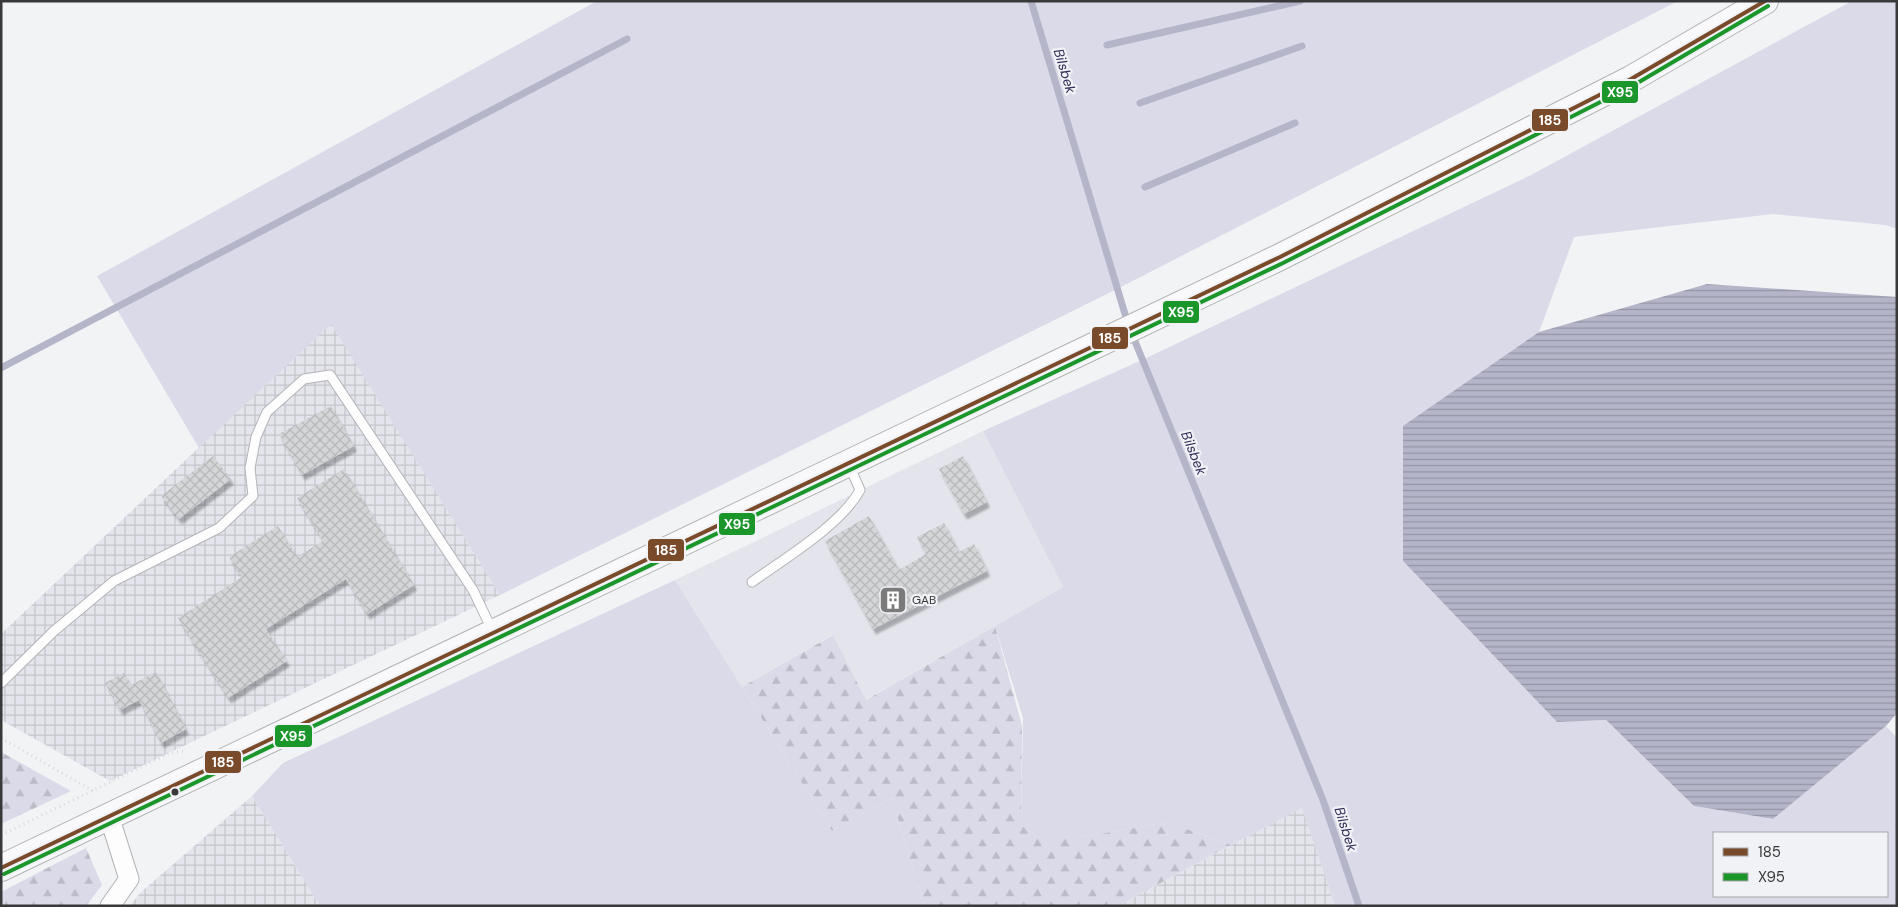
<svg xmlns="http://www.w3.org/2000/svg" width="1898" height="907" viewBox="0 0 1898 907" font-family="'DM Sans',sans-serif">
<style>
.built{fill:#e4e5ec}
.industrial{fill:url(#industrial-grid)}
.green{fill:#dadae9;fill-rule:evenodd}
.forest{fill:url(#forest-firs)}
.water{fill:url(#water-rules)}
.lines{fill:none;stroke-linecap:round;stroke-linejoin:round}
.stream{stroke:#b5b5ca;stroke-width:7}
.building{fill:url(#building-cross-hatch);filter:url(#shadow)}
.lane-casing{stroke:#b3b4b6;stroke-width:11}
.street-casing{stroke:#b3b4b6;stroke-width:21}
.secondary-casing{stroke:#b3b4b6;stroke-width:28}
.path{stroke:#d8d9d9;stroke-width:3;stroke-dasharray:1 4;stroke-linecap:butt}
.lane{stroke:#fdfdfe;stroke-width:9}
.street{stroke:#fdfdfe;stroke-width:19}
.secondary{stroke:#f9f9fb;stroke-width:26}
.bus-1-casing{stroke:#f1f2f6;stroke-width:8}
.bus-2-casing{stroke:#f1f2f6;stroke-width:8}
.bus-1{stroke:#7a4b2a;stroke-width:4}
.bus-2{stroke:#1a962b;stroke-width:4}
.bus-dot{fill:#39393a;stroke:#f1f2f6;stroke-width:2}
.labels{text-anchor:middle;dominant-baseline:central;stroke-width:4.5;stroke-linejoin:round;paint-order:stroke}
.poi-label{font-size:12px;fill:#39393a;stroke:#f1f2f6;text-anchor:start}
.water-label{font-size:14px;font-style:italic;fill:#333059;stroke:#f1f2f6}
.line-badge{stroke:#f1f2f6;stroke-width:2}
.badge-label{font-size:14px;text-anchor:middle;font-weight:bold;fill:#fff}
</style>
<defs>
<pattern id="industrial-grid" width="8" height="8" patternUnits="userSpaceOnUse" patternTransform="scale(1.25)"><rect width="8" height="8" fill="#e4e5ec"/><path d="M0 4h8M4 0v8" fill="none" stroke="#c4c5cb"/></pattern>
<pattern id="forest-firs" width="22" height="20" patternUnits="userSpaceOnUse" patternTransform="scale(1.25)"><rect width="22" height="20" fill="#dadae9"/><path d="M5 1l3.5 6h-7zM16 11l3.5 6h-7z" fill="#bcbcc9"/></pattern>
<pattern id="water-rules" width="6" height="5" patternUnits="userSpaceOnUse" patternTransform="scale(1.25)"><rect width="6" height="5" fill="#b5b5ca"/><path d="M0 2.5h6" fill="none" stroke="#9494a5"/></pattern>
<pattern id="building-cross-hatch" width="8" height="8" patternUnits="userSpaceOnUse" patternTransform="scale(1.25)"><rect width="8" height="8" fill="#d4d5d7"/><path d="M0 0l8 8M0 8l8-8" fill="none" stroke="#b7b8b9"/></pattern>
<filter id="shadow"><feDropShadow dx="3" dy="5.5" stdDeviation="1" flood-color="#0004"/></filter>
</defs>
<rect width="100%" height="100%" fill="#f2f3f5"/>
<!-- built -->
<path class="built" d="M983,431L1063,587L865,700L832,635L742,687L675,580Z"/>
<!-- industrial -->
<path class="industrial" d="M331,323L500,595L110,781L1,720V634Z
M252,796L320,906H130L140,893Z
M1302,807L1335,906H1118Z"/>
<!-- green -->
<path class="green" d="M597,1H1678L1117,289L500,595L331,324L199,448L97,276Z
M1852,1H1897V229L1886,225L1773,214L1574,237L1539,332L1403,427V561L1557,722L1606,720L1694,806L1773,819L1886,726L1897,738V906H1335L1302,808L1231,845L1167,822L1077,838H1040L1021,825L1023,718L995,626L1063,587L983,431L1142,360L1531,175ZM1714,833H1887V896H1714Z
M675,580L832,831L892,798L924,906H320L252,796L283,763Z"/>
<!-- forest -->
<path class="forest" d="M995,626L1022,726L1021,825L1040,838H1077L1167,822L1231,845L1118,906H924L892,798L832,831L742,687L833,635L866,700Z
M1,752L71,791L1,824Z
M86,848L102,885L86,906H1V892Z"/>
<!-- water -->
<path class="water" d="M1707,284L1897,297V713L1886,726L1773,819L1694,806L1606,720L1557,722L1403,561V426L1539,332Z"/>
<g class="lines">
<!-- stream -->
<path class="stream" d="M1031,1L1128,324
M1107,45L1300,1
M1140,103L1302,46
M1145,187L1295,123
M1132,334L1323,800L1359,906
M1,368L627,39"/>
</g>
<!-- building -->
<path class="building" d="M331,406L354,446L302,475L279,434Z
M213,456L231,479L179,519L161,496Z
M963,456L987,502L964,514L939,469Z
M344,469L414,585L367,614L346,579L266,629L287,661L228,698L178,618L242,577L229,557L278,526L297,557L323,541L297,498Z
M869,516L899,570L926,554L917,537L944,523L959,552L974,544L987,571L873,629L825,541Z
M156,672L186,729L161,743L139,700L120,710L105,683L124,673L131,685Z"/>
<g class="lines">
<!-- lane casing -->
<g class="lane-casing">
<path id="lane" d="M752,582C785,558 841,525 860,490L849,465
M1,683L54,631L114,581L219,528L253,496L250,468L256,437L267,412L304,379L330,375L473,590L493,632"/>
</g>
<!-- street casing -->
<g class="street-casing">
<path id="street" d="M109,816L129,879L110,906"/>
</g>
<!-- secondary casing -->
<g class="secondary-casing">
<path id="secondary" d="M1,868L1280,257L1631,79L1765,1"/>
</g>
<!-- path -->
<path class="path" d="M1,738L95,792
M1,835L170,753L184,751"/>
<!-- lane -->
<use href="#lane" class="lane"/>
<!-- street -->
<use href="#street" class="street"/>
<!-- secondary -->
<use href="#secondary" class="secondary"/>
<!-- bus-1 casing -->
<g class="bus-1-casing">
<path id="bus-1" d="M1,868L1280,257L1631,79L1765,1"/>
</g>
<!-- bus-2 casing -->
<g class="bus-2-casing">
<path id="bus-2" d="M4,874L1283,263L1634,85L1768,6"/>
</g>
<!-- bus-1 -->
<use href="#bus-1" class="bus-1"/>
<!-- bus-2 -->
<use href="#bus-2" class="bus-2"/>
</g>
<!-- icons -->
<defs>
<g id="building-square" transform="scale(1.4375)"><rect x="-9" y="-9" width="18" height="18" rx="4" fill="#7a7a7b" stroke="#f1f2f6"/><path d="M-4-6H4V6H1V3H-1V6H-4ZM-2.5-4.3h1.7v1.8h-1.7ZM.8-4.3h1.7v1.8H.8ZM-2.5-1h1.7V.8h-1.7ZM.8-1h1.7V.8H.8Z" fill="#fff"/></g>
</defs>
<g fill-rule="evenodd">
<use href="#building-square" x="893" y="600"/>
</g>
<!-- markers -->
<circle class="bus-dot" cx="175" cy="792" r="4.5"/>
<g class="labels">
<!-- poi labels -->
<g class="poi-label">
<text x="912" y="600">GAB</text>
</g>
<!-- water labels -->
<g class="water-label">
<text transform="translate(1065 71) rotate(73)">Bilsbek</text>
<text transform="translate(1194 453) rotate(68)">Bilsbek</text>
<text transform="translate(1346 829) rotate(72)">Bilsbek</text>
</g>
</g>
<g class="line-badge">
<rect x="1601" y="80" width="38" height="24" rx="5" fill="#1a962b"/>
<rect x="1531" y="108" width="38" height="24" rx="5" fill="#7a4b2a"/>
<rect x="1162" y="300" width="38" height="24" rx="5" fill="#1a962b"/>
<rect x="1091" y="326" width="38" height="24" rx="5" fill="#7a4b2a"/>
<rect x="718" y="512" width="38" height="24" rx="5" fill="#1a962b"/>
<rect x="647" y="538" width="38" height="24" rx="5" fill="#7a4b2a"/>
<rect x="274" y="724" width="39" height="24" rx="5" fill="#1a962b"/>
<rect x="204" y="750" width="38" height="24" rx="5" fill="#7a4b2a"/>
</g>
<g class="badge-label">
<text x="1620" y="97">X95</text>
<text x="1550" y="125">185</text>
<text x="1181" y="317">X95</text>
<text x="1110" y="343">185</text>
<text x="737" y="529">X95</text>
<text x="666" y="555">185</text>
<text x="293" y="741">X95</text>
<text x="223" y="767">185</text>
</g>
<!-- border -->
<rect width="1898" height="907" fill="none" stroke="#39393a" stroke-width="5"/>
<!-- legend -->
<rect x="1713" y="832" width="175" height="65" fill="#f1f2f6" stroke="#a7a8ab"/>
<rect x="1723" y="848" width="25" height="8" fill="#7a4b2a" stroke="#a7a8ab"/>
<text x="1758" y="857" font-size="15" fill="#39393a">185</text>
<rect x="1723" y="873" width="25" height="8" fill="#1a962b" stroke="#a7a8ab"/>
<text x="1758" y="882" font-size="15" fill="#39393a">X95</text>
</svg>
